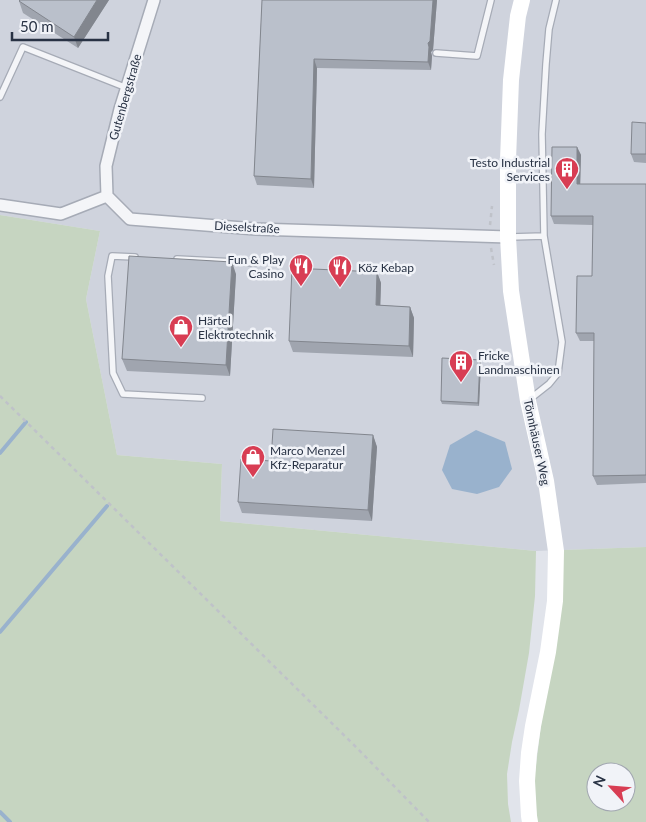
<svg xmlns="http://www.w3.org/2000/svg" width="646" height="822" viewBox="0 0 646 822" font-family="Lato,sans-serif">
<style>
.built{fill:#cfd3dd}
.green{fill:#c6d5c1;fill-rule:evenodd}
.water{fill:#99b2cd}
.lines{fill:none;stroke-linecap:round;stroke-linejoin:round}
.stream{stroke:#99b2cd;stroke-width:4}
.lane-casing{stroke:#a6abb6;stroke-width:8}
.street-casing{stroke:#a6abb6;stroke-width:14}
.path{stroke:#bfc2c9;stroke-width:2.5;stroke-dasharray:4 4;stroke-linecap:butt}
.lane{stroke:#f4f5f8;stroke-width:5.5}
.street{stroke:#f4f5f8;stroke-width:11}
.secondary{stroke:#fff;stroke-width:16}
.wall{fill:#a0a5af}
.shaded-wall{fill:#82868e}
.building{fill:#bac0cb;stroke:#82868e}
.labels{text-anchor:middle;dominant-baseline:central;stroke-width:5;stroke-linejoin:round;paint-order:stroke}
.street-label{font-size:12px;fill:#283244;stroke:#f1f3f8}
.poi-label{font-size:12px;fill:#283244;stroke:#f1f3f8;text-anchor:start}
</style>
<rect width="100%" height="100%" fill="#e1e4eb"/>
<!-- built -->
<path class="built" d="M0,0H646V547L536,551L220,521L222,464L117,455L86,299L100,231L0,215Z"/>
<!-- green -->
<path class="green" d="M0,215L100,231L86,299L117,455L222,464L220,521L536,551L535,596L529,653L519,710L512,742L507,774L508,804L511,822H0Z
M646,547V822H537L534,781L563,550ZM596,772H626V802H596Z"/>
<!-- water -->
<path class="water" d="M476,430L505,442L512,469L499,487L477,494L452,489L442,470L450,445Z"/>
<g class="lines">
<!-- stream -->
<path class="stream" d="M0,453L26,422
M0,632L107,506
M0,812L10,822"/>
<!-- lane casing -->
<g class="lane-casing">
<path id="lane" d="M436,53L477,56L491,0
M0,97L23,47L127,88
M510,237L544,236L542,134L546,64L549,29L556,0
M135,257L112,256L108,276L113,373L123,394L202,398
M177,259L255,263
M530,399L549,384L558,373L562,342L544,236"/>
</g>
<!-- street casing -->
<g class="street-casing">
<path id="street" d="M107,196L106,166L120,109L154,0
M0,205L61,214L107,196L130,219L256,229L508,237"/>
</g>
<!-- path -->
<path class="path" d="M490,225L492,206
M491,248L494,265
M0,396L357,748L429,822"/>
<!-- lane -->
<use href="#lane" class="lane"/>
<!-- street -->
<use href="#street" class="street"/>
<!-- secondary -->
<path class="secondary" d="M522,0L518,16L511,80L508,160V237L511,291L528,401L546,481L556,551L555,601L548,652L533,726L529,753L527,781L529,816L530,822"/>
</g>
<!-- wall -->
<path class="wall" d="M20,0H109L78,48L23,13L19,1Z
M262,0H437L433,50L431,52L432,56L431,70L317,68L314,188L257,185L254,176Z
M646,123V163L634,162L631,154Z
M577,147L581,155L580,184H646V483L597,485L593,476L594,341H580L576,333L592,276L593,225L554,224L551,216Z
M377,272L381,283L380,305L410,307L414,318L413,357L293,352L289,341Z
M236,274L230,376L127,371L122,359Z
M480,360L481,363L479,406L442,404L441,401Z
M373,435L377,447L372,521L242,513L238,502L271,461Z"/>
<!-- shaded-wall -->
<path class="shaded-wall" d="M97,0H109L78,48L74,37Z
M433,0H437L433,50L431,52L432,56L431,70L428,62V43Z
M314,59L317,68L314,188L311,179Z
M577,147L581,155L580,192L577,184Z
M232,262L236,274L230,376L226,365Z
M377,272L381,283L380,317L376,305Z
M410,307L414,318L413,357L409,346Z
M480,360L481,363L479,406L478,403Z
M373,435L377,447L372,521L368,510Z"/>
<!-- building -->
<path class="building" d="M20,0H97L74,37L19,1Z
M262,0H433L430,41L428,43L429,47L428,62L314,59L311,179L254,176Z
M632,122L646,123V154H631Z
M552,147H577V184H646V475L593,476L594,333H576L577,276H592L593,216H551Z
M129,256L232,262L226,365L122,359Z
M292,268L377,272L376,305L410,307L409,346L289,341Z
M442,358L480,360L478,403L441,401Z
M273,429L373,435L368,510L238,502L241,459L271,461Z"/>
<!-- icons -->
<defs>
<g id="building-pin" transform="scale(1.25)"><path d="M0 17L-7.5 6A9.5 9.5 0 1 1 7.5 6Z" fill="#d83d53" stroke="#f1f3f8"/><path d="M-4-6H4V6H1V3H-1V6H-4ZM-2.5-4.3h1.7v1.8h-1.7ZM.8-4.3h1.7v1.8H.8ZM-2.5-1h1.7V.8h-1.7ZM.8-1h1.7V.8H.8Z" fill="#fff"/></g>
<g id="restaurant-pin" transform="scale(1.25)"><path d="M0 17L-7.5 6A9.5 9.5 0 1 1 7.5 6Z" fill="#d83d53" stroke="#f1f3f8"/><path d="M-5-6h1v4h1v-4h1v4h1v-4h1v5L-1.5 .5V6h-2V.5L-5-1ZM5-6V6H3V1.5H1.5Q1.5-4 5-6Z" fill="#fff"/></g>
<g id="shop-pin" transform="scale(1.25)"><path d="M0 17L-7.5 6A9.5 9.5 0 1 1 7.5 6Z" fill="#d83d53" stroke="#f1f3f8"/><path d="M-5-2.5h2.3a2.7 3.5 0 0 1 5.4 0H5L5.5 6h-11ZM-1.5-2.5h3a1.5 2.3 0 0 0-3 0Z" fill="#fff"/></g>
</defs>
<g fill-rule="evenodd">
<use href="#building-pin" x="567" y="169"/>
<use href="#restaurant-pin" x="301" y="266"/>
<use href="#restaurant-pin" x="340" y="267"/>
<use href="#shop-pin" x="181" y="327"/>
<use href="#building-pin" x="461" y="362"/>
<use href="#shop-pin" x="253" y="457"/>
</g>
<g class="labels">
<!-- street labels -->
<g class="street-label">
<text transform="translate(125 97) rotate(-74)">Gutenbergstraße</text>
<text transform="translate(247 227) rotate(3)">Dieselstraße</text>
<text transform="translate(537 442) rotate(78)">Tönnhäuser Weg</text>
</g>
<!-- poi labels -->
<g class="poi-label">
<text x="550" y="162" text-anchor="end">Testo Industrial<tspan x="550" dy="14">Services</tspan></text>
<text x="284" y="259" text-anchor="end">Fun &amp; Play<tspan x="284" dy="14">Casino</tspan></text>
<text x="358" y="267">Köz Kebap</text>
<text x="198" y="320">Härtel<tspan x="198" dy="14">Elektrotechnik</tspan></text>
<text x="478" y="355">Fricke<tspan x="478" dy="14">Landmaschinen</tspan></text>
<text x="270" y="450">Marco Menzel<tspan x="270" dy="14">Kfz-Reparatur</tspan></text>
</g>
</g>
<!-- north arrow -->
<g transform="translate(611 787) rotate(296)"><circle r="24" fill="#f1f3f8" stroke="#a1a6b0"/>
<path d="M0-4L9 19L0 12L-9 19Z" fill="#d83d53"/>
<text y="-8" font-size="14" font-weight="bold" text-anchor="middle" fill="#283244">N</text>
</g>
<!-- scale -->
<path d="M12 32v8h96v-8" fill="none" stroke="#283244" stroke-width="2.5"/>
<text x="20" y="32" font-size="15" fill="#283244" stroke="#f1f3f8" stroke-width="4" paint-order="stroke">50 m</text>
</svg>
